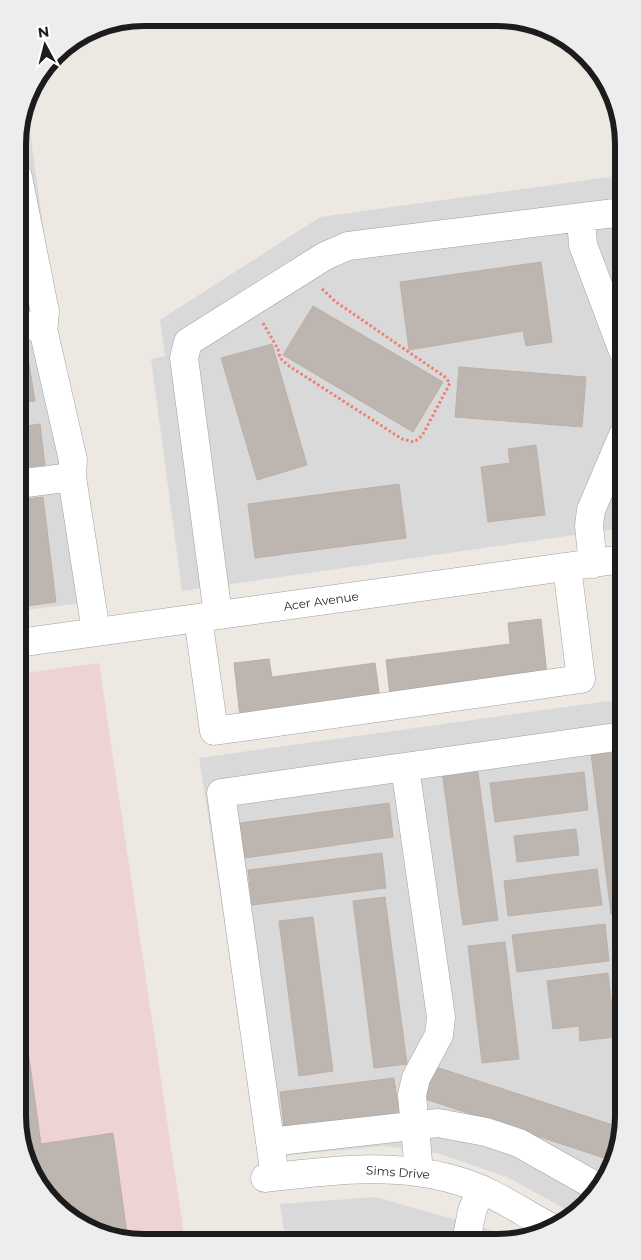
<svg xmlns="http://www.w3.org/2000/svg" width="641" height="1260" viewBox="0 0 641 1260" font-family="Montserrat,sans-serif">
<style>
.residential{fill:#dad9d9}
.commercial{fill:#edd4d2}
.building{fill:#bdb5af;stroke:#bdb0a6}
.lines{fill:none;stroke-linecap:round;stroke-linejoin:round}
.minor-casing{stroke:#a0a0a0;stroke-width:29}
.path{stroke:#ef8071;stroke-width:3;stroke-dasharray:2.5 2.5;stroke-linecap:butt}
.minor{stroke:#fff;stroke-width:28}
.labels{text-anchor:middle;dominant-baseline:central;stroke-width:4;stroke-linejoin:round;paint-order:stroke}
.street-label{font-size:12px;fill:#1c1c1c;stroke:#fff}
.rim{fill:none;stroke:#1c1c1c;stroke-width:6}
</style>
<rect width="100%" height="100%" fill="#ede9e2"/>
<!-- residential -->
<path class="residential" d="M26,104L96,601L18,611L19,128Z
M623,172V528L182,591L151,359L165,356L160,320L320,217L609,177Z
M623,699V1125L597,1193L571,1212L507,1177L437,1153L384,1146L261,1158L199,758Z
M376,1197L495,1231L505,1236L285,1239L280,1204Z"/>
<!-- commercial -->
<path class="commercial" d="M99,663L185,1241H127L61,1211L24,1156L18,1116V674Z"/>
<!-- building -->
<path class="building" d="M541,262L552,342L526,346L523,331L409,350L400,282Z
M313,306L443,382L413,432L283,355Z
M272,344L307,465L257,480L221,358Z
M29,364L35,401L18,403V365Z
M459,367L586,377L582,427L455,417Z
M40,424L45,465L18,468V427Z
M536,445L545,515L488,522L481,467L510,463L508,449Z
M399,484L406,538L255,558L248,504Z
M43,497L56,602L18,607V500Z
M541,619L547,675L390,695L386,660L510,644L508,623Z
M269,659L272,677L375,663L380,699L240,717L234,663Z
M623,749V913L611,914L591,753Z
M477,766L498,920L463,925L442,771Z
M584,772L588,810L495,822L490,783Z
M389,803L393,837L245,858L240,823Z
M576,829L579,855L517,862L514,836Z
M382,853L386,888L252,905L248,870Z
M597,869L602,905L508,916L504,881Z
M385,897L407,1064L374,1068L353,901Z
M313,917L333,1071L299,1076L279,921Z
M623,922V1004L613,923Z
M605,924L609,961L517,972L512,935Z
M505,942L519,1059L482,1063L468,946Z
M608,973L615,1037L580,1041L579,1026L553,1029L547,981Z
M18,978L41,1144L113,1133L128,1241L61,1211L24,1156L18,1116Z
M433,1066L622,1128L610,1160L422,1098Z
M394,1078L399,1113L284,1127L280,1092Z"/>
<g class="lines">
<!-- minor casing -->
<g class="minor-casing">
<path id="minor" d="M18,177L45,312L43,329L73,460L72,477L96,632
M581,218L583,245L623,351
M18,327L44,324
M18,484L72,477
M593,564L589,526L591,510L623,435
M218,615L184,358L188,342L325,256L348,246L623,212
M198,618L214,731L581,679L567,567
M18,643L623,559
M405,767L441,1017L439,1035L416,1078L412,1095L419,1172
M270,1142L438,1123L486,1132L519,1143L599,1188
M275,1177L221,793L623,736
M265,1178C332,1170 401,1161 465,1183C495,1193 522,1212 550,1227
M467,1237L472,1211L481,1189"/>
</g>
<!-- path -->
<path class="path" d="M263,323L278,349L280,358L289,366L402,439L414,442L422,436L450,383L445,377L336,302L321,288"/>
<!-- minor -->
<use href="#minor" class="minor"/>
</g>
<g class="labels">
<!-- street labels -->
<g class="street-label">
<text transform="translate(321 601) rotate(-8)">Acer Avenue</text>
<text transform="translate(398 1172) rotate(4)">Sims Drive</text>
</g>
</g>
<!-- crop -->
<path d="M0 0H641V1260H0ZM144 26H497A118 118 0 0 1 615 144V1116A118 118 0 0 1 497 1234H144A118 118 0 0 1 26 1116V144A118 118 0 0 1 144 26Z" fill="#ededed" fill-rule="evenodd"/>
<path class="rim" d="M144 26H497A118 118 0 0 1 615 144V1116A118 118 0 0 1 497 1234H144A118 118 0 0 1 26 1116V144A118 118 0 0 1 144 26Z"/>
<!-- north arrow -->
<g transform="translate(45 45) rotate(353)" stroke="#ffffff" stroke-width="4" paint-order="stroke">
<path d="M0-4L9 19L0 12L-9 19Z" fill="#1c1c1c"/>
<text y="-8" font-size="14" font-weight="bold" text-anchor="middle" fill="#1c1c1c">N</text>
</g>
</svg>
